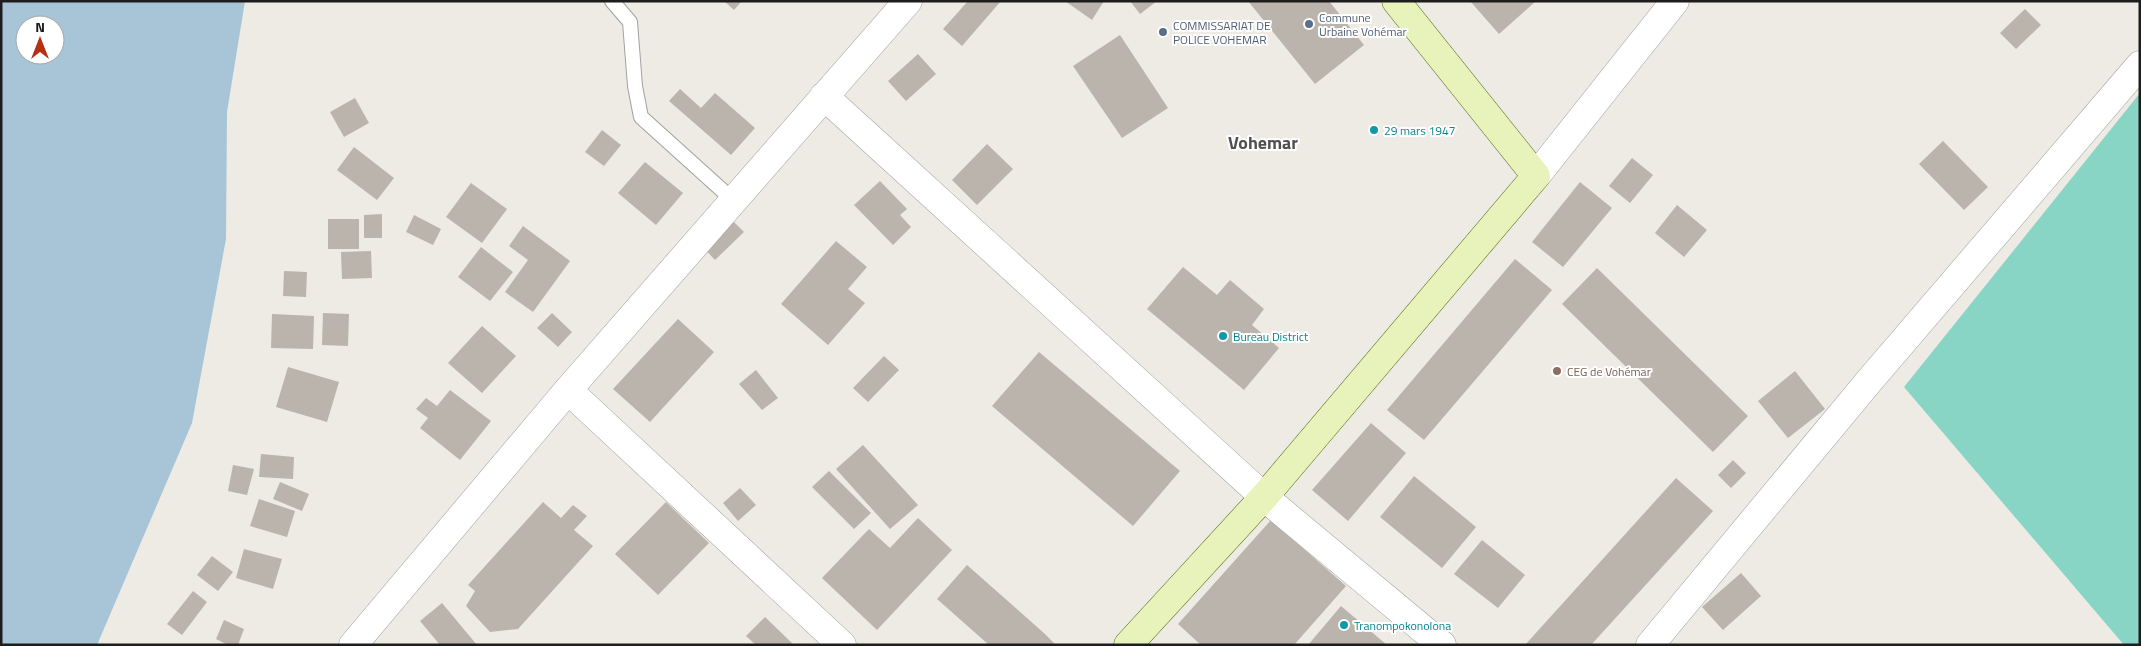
<svg xmlns="http://www.w3.org/2000/svg" width="2141" height="646" viewBox="0 0 2141 646" font-family="'Titillium Web',sans-serif">
<style>
.pitch{fill:#88d5c5}
.water{fill:#a8c4d7;fill-rule:evenodd}
.building{fill:#bab4ad}
.lines{fill:none;stroke-linecap:round;stroke-linejoin:round}
.lane-casing{stroke:#a1a1a1;stroke-width:16}
.street-casing{stroke:#a1a1a1;stroke-width:29}
.secondary-casing{stroke:#50690f;stroke-width:29}
.lane{stroke:#fff;stroke-width:14}
.street{stroke:#fff;stroke-width:28}
.secondary{stroke:#e7f3bb;stroke-width:28}
.service-dot{fill:#5c6f8a;stroke:#fff;stroke-width:2}
.culture-dot{fill:#0f9aa8;stroke:#fff;stroke-width:2}
.education-dot{fill:#8d6e63;stroke:#fff;stroke-width:2}
.labels{text-anchor:middle;dominant-baseline:central;stroke-width:4;stroke-linejoin:round;paint-order:stroke}
.service-label{font-size:12px;fill:#4e5e75;stroke:#fff;text-anchor:start}
.culture-label{font-size:12px;fill:#0d838f;stroke:#fff;text-anchor:start}
.education-label{font-size:12px;fill:#785e54;stroke:#fff;text-anchor:start}
.district-label{font-size:18px;font-weight:bold;fill:#505050;stroke:#fff}
</style>
<rect width="100%" height="100%" fill="#edebe3"/>
<!-- pitch -->
<path class="pitch" d="M2140,93V645H2124L1904,387Z"/>
<!-- water -->
<path class="water" d="M1,1H245L227,112L226,239L192,423L97,645H1ZM25,25H55V55H25Z"/>
<!-- building -->
<path class="building" d="M724,1H742L734,10Z
M968,1H1001L962,46L943,29Z
M1065,1H1104L1092,20Z
M1130,1H1157L1140,14Z
M1248,1H1329L1364,45L1315,84Z
M1470,1H1536L1499,34Z
M2025,9L2041,25L2016,49L2000,33Z
M1120,35L1168,108L1122,138L1073,66Z
M918,54L936,74L906,101L888,81Z
M680,89L701,108L715,93L755,128L731,155L669,101Z
M355,98L369,123L344,137L330,112Z
M602,130L621,145L604,166L585,152Z
M1943,141L1988,187L1964,210L1919,164Z
M987,144L1013,169L977,205L952,180Z
M354,147L394,178L377,200L337,170Z
M1632,158L1653,175L1630,203L1609,186Z
M645,162L683,193L656,225L618,193Z
M880,181L907,209L900,215L911,227L893,245L854,205Z
M1580,182L1612,208L1563,267L1532,242Z
M471,183L507,209L482,243L446,217Z
M1677,205L1707,230L1684,257L1655,233Z
M382,214V238H364V215Z
M414,215L441,229L433,245L406,232Z
M730,218L744,232L715,260L701,245Z
M328,219H359V249H328Z
M523,226L570,261L533,312L505,292L528,260L509,246Z
M836,241L867,267L848,289L865,303L828,345L781,304Z
M481,247L513,272L490,301L458,277Z
M371,251L372,278L342,279L341,252Z
M1515,259L1552,290L1424,440L1387,410Z
M1183,267L1217,295L1230,280L1264,309L1252,325L1279,348L1244,390L1147,309Z
M1597,268L1748,416L1713,452L1562,304Z
M284,271L307,272L306,297L283,296Z
M323,313L349,314L348,346L322,345Z
M552,313L572,332L558,347L537,328Z
M272,314L314,316L313,349L271,348Z
M678,319L714,352L650,422L613,389Z
M482,326L516,356L482,393L448,363Z
M1039,352L1180,471L1133,526L992,406Z
M884,356L899,370L868,402L853,388Z
M288,367L339,382L327,422L276,407Z
M756,370L778,398L762,410L739,384Z
M1795,371L1825,409L1788,438L1758,401Z
M450,390L491,421L460,460L420,428L428,418L416,409L426,398L437,406Z
M1371,423L1406,453L1348,521L1312,490Z
M863,445L918,505L890,529L836,469Z
M261,454L294,457L293,479L259,477Z
M1733,460L1746,473L1731,488L1718,475Z
M233,465L254,469L247,495L228,491Z
M829,471L871,513L854,529L812,487Z
M1414,476L1476,527L1442,568L1380,517Z
M1676,478L1713,511L1591,645H1525Z
M280,482L309,494L302,511L273,499Z
M740,488L756,505L738,521L723,503Z
M259,499L295,511L287,537L250,526Z
M543,502L561,518L573,505L587,516L574,530L593,546L518,629L490,632L466,606L475,591L468,585Z
M666,502L709,543L658,595L615,554Z
M918,518L952,550L877,630L822,578L869,529L890,548Z
M1271,520L1346,586L1294,645H1201L1178,624Z
M1482,540L1525,575L1498,608L1454,574Z
M244,549L282,559L273,589L236,578Z
M212,556L233,572L218,591L197,575Z
M967,565L1045,634L1056,645H989L937,599Z
M1741,573L1761,596L1723,630L1702,607Z
M193,591L207,602L182,635L167,624Z
M442,603L477,645H440L420,621Z
M1341,606L1387,645H1308Z
M765,617L794,645H756L746,636Z
M224,620L244,629L238,645H228L216,639Z"/>
<g class="lines">
<!-- lane casing -->
<g class="lane-casing">
<path id="lane" d="M612,1L630,22L635,86L641,117L733,200"/>
</g>
<!-- street casing -->
<g class="street-casing">
<path id="street" d="M824,96L1264,497L1442,645
M1536,176L1675,1
M568,390L842,645
M353,645L568,390L908,1
M1650,645L1870,380L2140,65"/>
</g>
<!-- secondary casing -->
<g class="secondary-casing">
<path id="secondary" d="M1128,645L1264,497L1536,176L1396,1"/>
</g>
<!-- lane -->
<use href="#lane" class="lane"/>
<!-- street -->
<use href="#street" class="street"/>
<!-- secondary -->
<use href="#secondary" class="secondary"/>
</g>
<!-- markers -->
<g class="service-dot">
<circle cx="1309" cy="24" r="5"/>
<circle cx="1163" cy="32" r="5"/>
</g>
<g class="culture-dot">
<circle cx="1374" cy="130" r="5"/>
<circle cx="1223" cy="336" r="5"/>
<circle cx="1344" cy="625" r="5"/>
</g>
<circle class="education-dot" cx="1557" cy="371" r="5"/>
<g class="labels">
<!-- service labels -->
<g class="service-label">
<text x="1319" y="17">Commune<tspan x="1319" dy="14">Urbaine Vohémar</tspan></text>
<text x="1173" y="25">COMMISSARIAT DE<tspan x="1173" dy="14">POLICE VOHEMAR</tspan></text>
</g>
<!-- culture labels -->
<g class="culture-label">
<text x="1384" y="130">29 mars 1947</text>
<text x="1233" y="336">Bureau District</text>
<text x="1354" y="625">Tranompokonolona</text>
</g>
<!-- education labels -->
<g class="education-label">
<text x="1567" y="371">CEG de Vohémar</text>
</g>
<!-- district labels -->
<g class="district-label">
<text x="1263" y="142">Vohemar</text>
</g>
</g>
<!-- border -->
<rect width="2141" height="646" fill="none" stroke="#1d1d1d" stroke-width="5"/>
<!-- north arrow -->
<g transform="translate(40 40)"><circle r="24" fill="#ffffff" stroke="#a5a5a5"/>
<path d="M0-4L9 19L0 12L-9 19Z" fill="#b72f12"/>
<text y="-8" font-size="14" font-weight="bold" text-anchor="middle" fill="#1d1d1d">N</text>
</g>
</svg>
